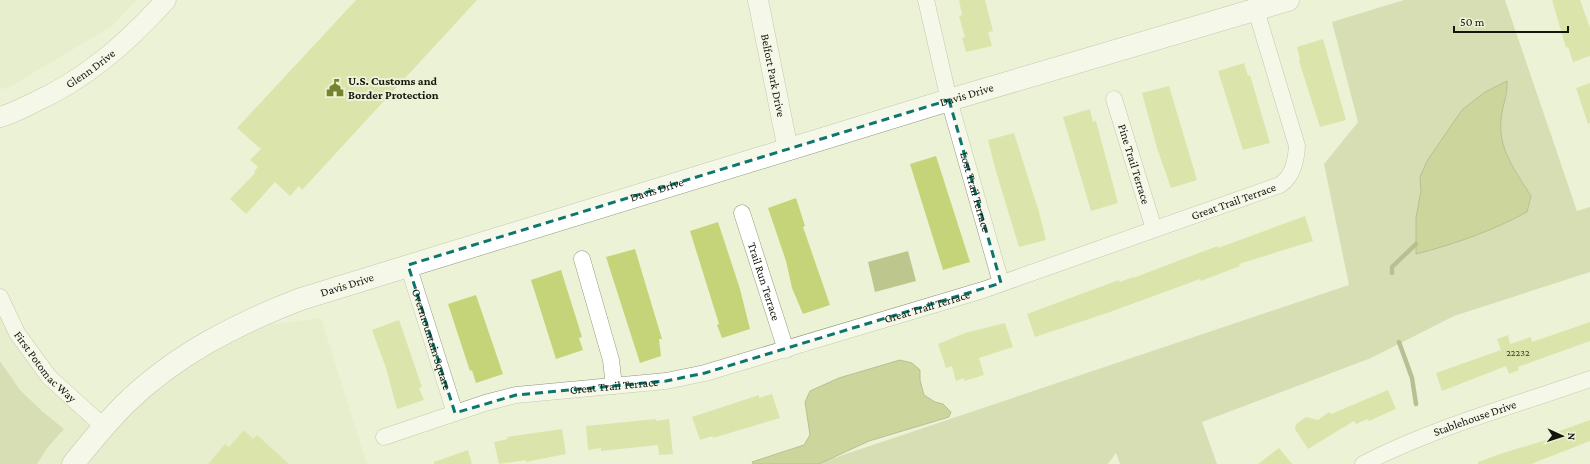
<svg xmlns="http://www.w3.org/2000/svg" width="1590" height="464" viewBox="0 0 1590 464" font-family="'Crimson Pro',serif">
<style>
.built{fill:#e1e8c3}
.green{fill:#bcc68d}
.water{fill:#a4b156;stroke:#798240}
.lines{fill:none;stroke-linecap:round;stroke-linejoin:round}
.stream{stroke:#798240;stroke-width:4.5}
.building{fill:#c6d479}
.minor-casing{stroke:#91967b;stroke-width:17}
.tertiary-casing{stroke:#91967b;stroke-width:21}
.secondary-casing{stroke:#91967b;stroke-width:23}
.minor{stroke:#fff;stroke-width:16}
.tertiary{stroke:#fff;stroke-width:20}
.secondary{stroke:#fff;stroke-width:22}
.marked{fill:none;stroke:#0f766e;stroke-width:3;stroke-dasharray:8 5;stroke-linejoin:round}
.labels{text-anchor:middle;dominant-baseline:central;stroke-width:4;stroke-linejoin:round;paint-order:stroke}
.number-label{font-size:10px;fill:#404526}
.street-label{font-size:12px;fill:#14150b;stroke:#ecf2d5}
.poi-label{font-size:12px;font-weight:bold;fill:#14150b;stroke:#ecf2d5;text-anchor:start}
</style>
<rect width="100%" height="100%" fill="#ecf2d5"/>
<!-- built -->
<path class="built" d="M0,0H137L112,26L8,88L0,89Z
M0,297L17,333L103,426L73,464H37L48,447L64,429L43,412L20,390L0,361Z
M321,318L367,464H79L116,423L160,386L204,355L256,326Z"/>
<!-- green -->
<path class="green" d="M1404,0H1505L1577,211L1590,207V272L1454,316L1371,358L1202,422L1217,464H1120L1116,453L1108,464H816L1349,285L1324,164L1358,122L1332,22Z
M908,251L916,281L875,292L868,262Z
M0,361L20,390L43,412L64,429L48,447L37,464H0Z"/>
<!-- water -->
<path class="water" d="M1507,81C1508,95 1502,106 1501,120C1498,149 1516,172 1531,196L1527,212C1492,231 1455,244 1416,254V218L1421,191L1420,177L1427,161L1462,110L1485,92Z
M900,360L912,363L920,370V380L924,395L935,402L943,404L951,412L949,417L869,441L819,464H753L752,462L804,445L810,435L805,402L810,391L839,378Z"/>
<g class="lines">
<!-- stream -->
<path class="stream" d="M1392,273V267L1416,244
M1399,342L1412,378L1416,404"/>
</g>
<!-- building -->
<path class="building" d="M356,0H477L302,190L299,186L290,196L275,182L246,214L230,199L255,173L254,172L258,167L250,160L261,149L237,128Z
M959,0H985L993,31L988,32L992,46L966,52L962,38L965,37L959,16L962,15Z
M1552,0H1580L1590,28V56L1573,62L1568,47L1566,48Z
M1323,39L1346,120L1320,127L1299,61L1300,60L1297,47Z
M1244,63L1248,76L1250,75L1270,143L1243,150L1218,71Z
M1590,83V123L1588,124L1576,88Z
M1169,86L1197,180L1171,188L1157,148L1142,93Z
M1090,109L1093,122L1096,121L1118,203L1091,211L1063,117Z
M1014,133L1039,212L1046,240L1019,247L995,168L988,140Z
M936,156L970,262L943,270L910,164Z
M796,198L805,226L803,227L830,305L803,314L792,288L786,261L768,208Z
M1305,216L1313,241L1239,264L1240,266L1201,281L1200,279L1110,312L1035,337L1027,314L1119,280L1120,282L1133,277V278L1191,256L1218,246V248Z
M718,222L740,289L750,329L722,338L717,325L719,324L690,231Z
M635,249L662,339H659L661,356L640,363L606,257Z
M561,270L582,337L579,338L583,350L556,359L531,280Z
M476,295L503,374L476,383L472,370L470,371L448,304Z
M399,320L422,387L419,388L424,400L397,409L386,368L372,330Z
M1590,322V341L1518,367L1519,370L1509,374L1506,366L1442,391L1436,373L1501,350L1497,339L1508,335L1510,344L1531,337L1532,342Z
M1005,323L1013,347L979,358L984,375L964,381V378L956,381L952,366L946,368L938,344L965,333Z
M1388,390L1396,409L1369,421L1368,419L1356,424L1354,421L1308,449L1295,429L1296,424L1306,417L1318,420L1329,412L1331,414Z
M772,394L780,418L713,438V436L700,440L692,417L759,395V398Z
M656,419V421L669,419L673,454L659,455L658,445L601,451V448L588,450L586,426Z
M1590,420V441L1531,464H1478V462L1500,454L1556,437L1554,433Z
M562,429L566,454L526,462V460L499,464L494,442L508,439L507,437Z
M244,430L253,439L257,435L289,464H208L225,444L229,447Z
M1279,448L1292,464H1258Z
M468,450L472,464H434V462Z"/>
<g class="lines">
<!-- minor casing -->
<g class="minor-casing">
<g id="minor">
<path id="s1" d="M926,0L949,100L1001,283"/>
<path id="s2" d="M1114,99L1154,229"/>
<path id="s3" d="M742,213L786,350"/>
<path d="M582,259L611,360L614,386"/>
<path id="s4" d="M408,265L455,413"/>
<path id="s5" d="M0,297L17,333L49,377L103,426"/>
<path id="s6" d="M384,437L485,403L516,395L666,381L705,373L983,290L1280,185C1293,176 1296,161 1297,146L1256,10"/>
<path id="s7" d="M1363,464C1434,427 1514,406 1590,379"/>
</g>
</g>
<!-- tertiary casing -->
<g class="tertiary-casing">
<g id="tertiary">
<path id="s8" d="M758,0L788,150"/>
<path id="s9" d="M0,117C11,114 21,109 31,104C86,79 126,44 166,0"/>
</g>
</g>
<!-- secondary casing -->
<g class="secondary-casing">
<g id="secondary">
<path id="s10" d="M73,464C89,444 106,423 125,404C175,355 236,324 301,299L949,100L1288,0"/>
</g>
</g>
<!-- minor -->
<use href="#minor" class="minor"/>
<!-- tertiary -->
<use href="#tertiary" class="tertiary"/>
<!-- secondary -->
<use href="#secondary" class="secondary"/>
</g>
<!-- marked area -->
<path d="M0 0H1590V464H0ZM949,100L1001,283L705,373L666,381L516,395L455,413L408,265Z" fill="#ecf2d5" fill-opacity=".55" fill-rule="evenodd"/>
<path class="marked" d="M949,100L1001,283L705,373L666,381L516,395L455,413L408,265Z"/>
<!-- icons -->
<defs>
<g id="civic-bare" transform="scale(1.38)"><path d="M-.6-6.5H3V-4.5H.6V-3L4-1V1h2V6H-6V1h2V-1L-.6-3ZM-1.2 2.5V6h2.4V2.5Z" fill="#77822e" stroke="#ecf2d5" stroke-width="2.5" paint-order="stroke"/></g>
</defs>
<g fill-rule="evenodd">
<use href="#civic-bare" x="335" y="88"/>
</g>
<g class="labels">
<!-- number labels -->
<g class="number-label">
<text x="1518" y="352">22232</text>
</g>
<!-- street labels -->
<g class="street-label">
<text stroke="none"><textPath href="#s9" startOffset="103">Glenn Drive</textPath></text>
<text stroke="none"><textPath href="#s8" startOffset="77">Belfort Park Drive</textPath></text>
<text stroke="none"><textPath href="#s10" startOffset="982">Davis Drive</textPath></text>
<text stroke="none"><textPath href="#s2" startOffset="68">Pine Trail Terrace</textPath></text>
<text stroke="none"><textPath href="#s10" startOffset="658">Davis Drive</textPath></text>
<text stroke="none"><textPath href="#s1" startOffset="198">Lost Trail Terrace</textPath></text>
<text stroke="none"><textPath href="#s6" startOffset="885">Great Trail Terrace</textPath></text>
<text stroke="none"><textPath href="#s3" startOffset="72">Trail Run Terrace</textPath></text>
<text stroke="none"><textPath href="#s10" startOffset="334">Davis Drive</textPath></text>
<text stroke="none"><textPath href="#s6" startOffset="561">Great Trail Terrace</textPath></text>
<text stroke="none"><textPath href="#s4" startOffset="78">Overmountain Square</textPath></text>
<text stroke="none"><textPath href="#s5" startOffset="84">First Potomac Way</textPath></text>
<text stroke="none"><textPath href="#s6" startOffset="237">Great Trail Terrace</textPath></text>
<text stroke="none"><textPath href="#s7" startOffset="121">Stablehouse Drive</textPath></text>
</g>
<!-- poi labels -->
<g class="poi-label">
<text x="348" y="81">U.S. Customs and<tspan x="348" dy="14">Border Protection</tspan></text>
</g>
</g>
<!-- north arrow -->
<g transform="translate(1562 436) rotate(93)" stroke="#ecf2d5" stroke-width="3" paint-order="stroke">
<path d="M0-3L7 15L0 10L-7 15Z" fill="#14150b"/>
<text y="-6" font-size="11" font-weight="bold" text-anchor="middle" fill="#14150b">N</text>
</g>
<!-- scale -->
<path d="M1454 26v6h114v-6" fill="none" stroke="#14150b" stroke-width="2"/>
<text x="1460" y="26" font-size="12" fill="#14150b" stroke="#ecf2d5" stroke-width="3" paint-order="stroke">50 m</text>
</svg>
